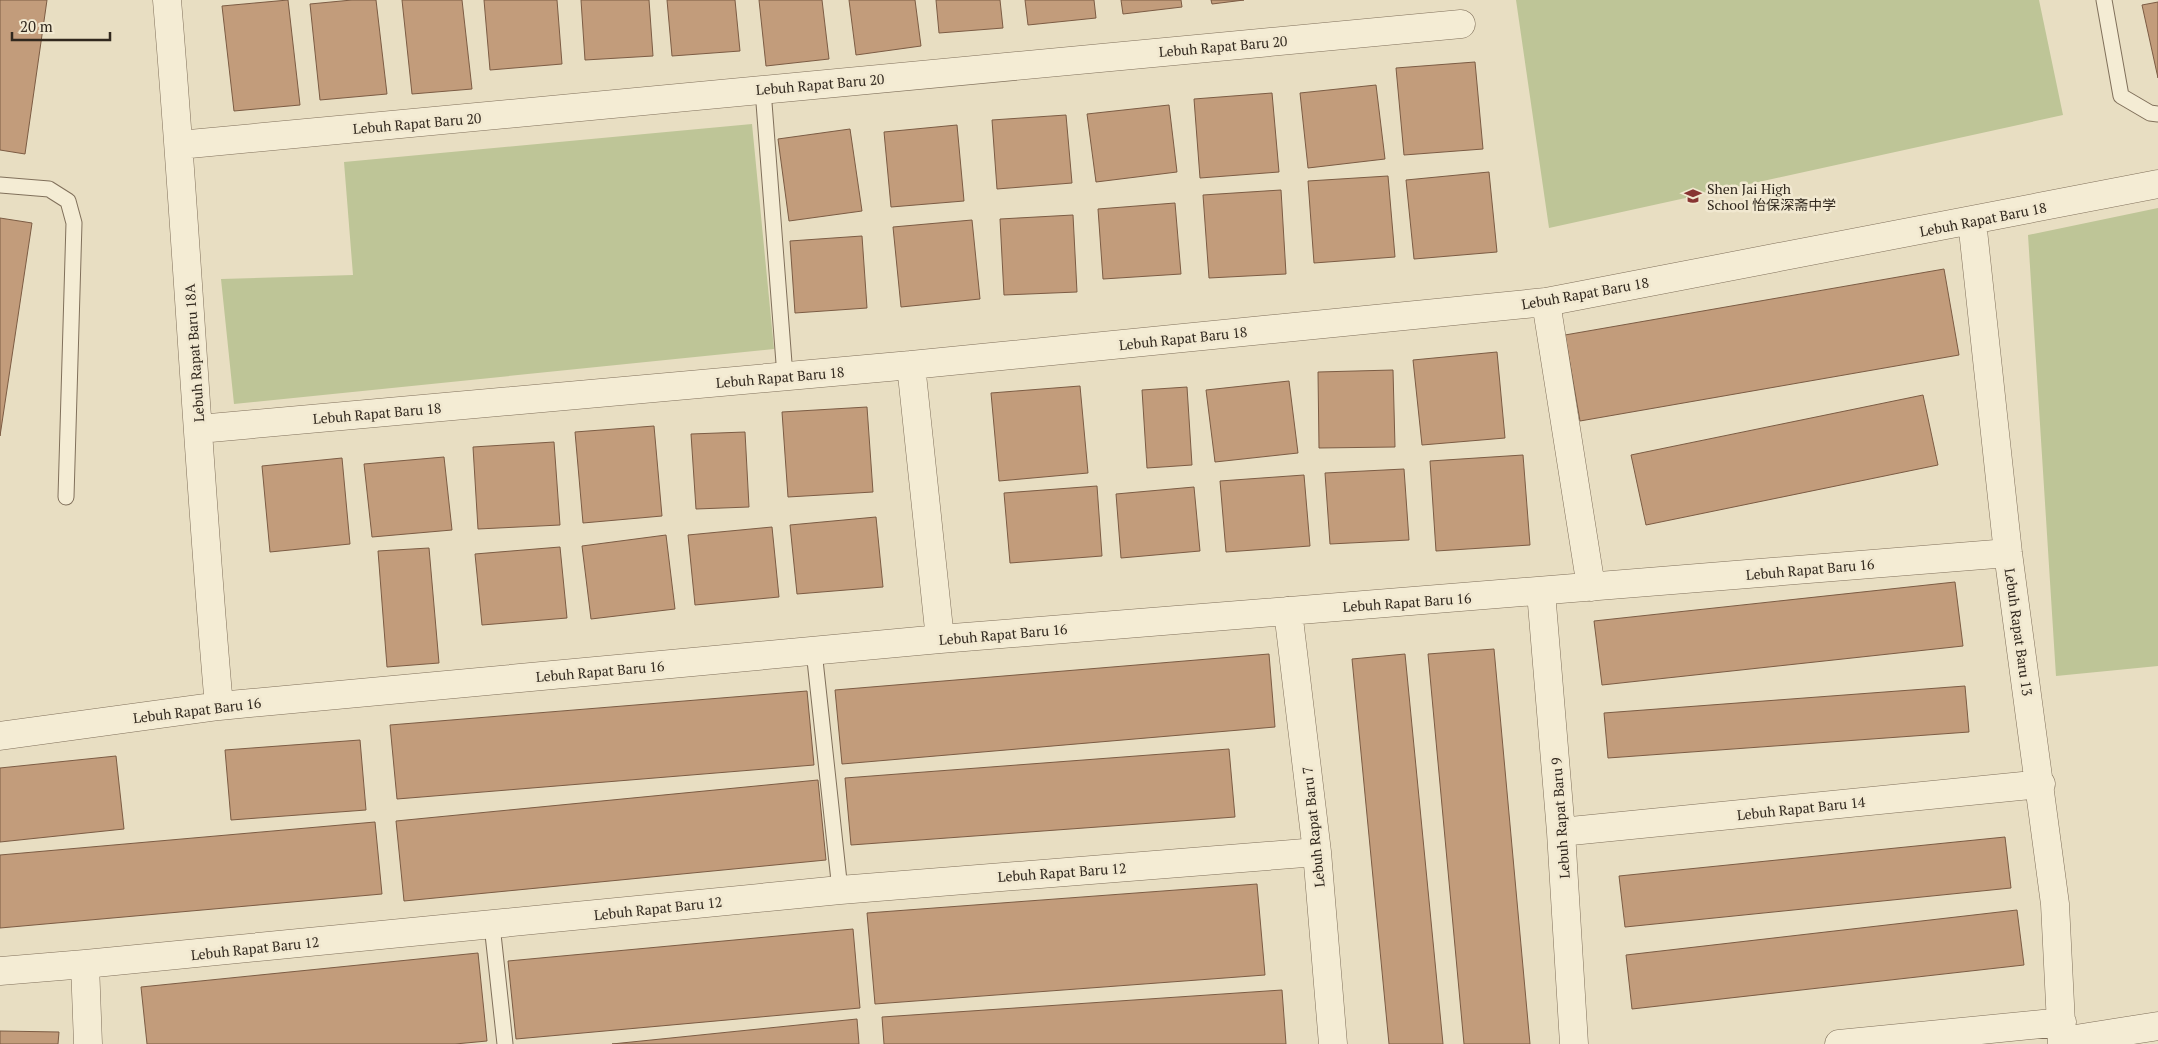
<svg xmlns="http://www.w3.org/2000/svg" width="2158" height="1044" viewBox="0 0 2158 1044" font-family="'PT Serif','Noto Sans SC',serif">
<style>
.green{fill:#bec597}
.building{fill:#c29c7b;stroke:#7c5c44}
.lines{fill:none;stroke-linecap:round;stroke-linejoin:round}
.lane-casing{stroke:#80705b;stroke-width:17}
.street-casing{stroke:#80705b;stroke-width:29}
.lane{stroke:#f4ecd4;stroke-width:15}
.street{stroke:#f4ecd4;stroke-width:28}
.labels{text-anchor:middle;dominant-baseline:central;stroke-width:5;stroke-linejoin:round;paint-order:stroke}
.street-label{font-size:14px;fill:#31281e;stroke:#f1e8d0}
.poi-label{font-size:14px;fill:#31281e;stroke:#f1e8d0;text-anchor:start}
</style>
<rect width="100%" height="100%" fill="#e8dec2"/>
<!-- green -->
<path class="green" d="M1516,0H2039L2063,115L1549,228Z
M752,124L774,349L234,404L221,279L353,275L344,162Z
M2158,208V666L2056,676L2028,235Z"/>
<!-- building -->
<path class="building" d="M0,0H47L25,154L0,150Z
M288,0L300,105L234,111L222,6Z
M352,0H376L387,94L320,100L310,4Z
M402,0H462L472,89L412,94Z
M484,0H557L562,64L490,70Z
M581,0H649L653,56L585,60Z
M667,0H735L740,51L672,56Z
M759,0H822L829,59L766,66Z
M849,0H915L921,46L856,55Z
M936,0H1000L1003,28L939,33Z
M1025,0H1094L1096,18L1028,25Z
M1121,0H1181L1182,7L1123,14Z
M1211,0H1244L1212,4Z
M2158,2V78L2142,5Z
M1475,62L1483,149L1404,155L1396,68Z
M1376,85L1385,159L1308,168L1300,93Z
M1272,93L1279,172L1200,178L1194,99Z
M1169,105L1177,172L1096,182L1087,114Z
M1066,115L1072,183L997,189L992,120Z
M957,125L964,201L891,207L884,132Z
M850,129L862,211L789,221L778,139Z
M1489,172L1497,252L1414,259L1406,180Z
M1388,176L1395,257L1314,263L1308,181Z
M1281,190L1286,274L1209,278L1203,195Z
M1175,203L1181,274L1103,279L1098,209Z
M1073,215L1077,292L1004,295L1000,219Z
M0,218L32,223L0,436Z
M972,220L980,299L901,307L893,227Z
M862,236L867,308L795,313L790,241Z
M1944,269L1959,355L1580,421L1565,335Z
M1497,352L1505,438L1422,445L1413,360Z
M1393,370L1395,447L1319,448L1318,372Z
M1289,381L1298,453L1215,462L1206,390Z
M1080,386L1088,473L999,481L991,393Z
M1187,387L1192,465L1147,468L1142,390Z
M1923,395L1938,465L1646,525L1631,455Z
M867,407L873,492L788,497L782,412Z
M654,426L662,516L583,523L575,432Z
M745,432L749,507L696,509L691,434Z
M554,442L560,525L478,529L473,447Z
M1523,455L1530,545L1436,551L1430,461Z
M444,457L452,530L372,537L364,464Z
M342,458L350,544L270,552L262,466Z
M1404,469L1409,540L1330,544L1325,473Z
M1304,475L1310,546L1226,552L1220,481Z
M1097,486L1102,556L1010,563L1004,493Z
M1194,487L1200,551L1121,558L1116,494Z
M876,517L883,587L797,594L790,525Z
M772,527L779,597L695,605L688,535Z
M666,535L675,609L591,619L582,546Z
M560,547L567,618L482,625L475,554Z
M429,548L439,663L387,667L378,551Z
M1955,582L1963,646L1602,685L1594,621Z
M1494,649L1530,1044H1464L1428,654Z
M1269,654L1275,727L842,764L835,690Z
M1405,654L1443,1044H1389L1352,659Z
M1965,686L1969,732L1608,758L1604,713Z
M807,691L814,765L397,799L390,725Z
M360,740L366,810L231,820L225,750Z
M1229,749L1235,817L851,845L845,778Z
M116,756L124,829L0,842V768Z
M818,780L826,860L404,901L396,821Z
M375,822L382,894L0,928V855Z
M2005,837L2011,888L1625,927L1619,876Z
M1257,884L1265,975L875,1004L867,913Z
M2017,910L2024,965L1632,1009L1626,955Z
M853,929L860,1008L516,1039L508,961Z
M478,953L487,1041L455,1044H147L141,987Z
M1282,990L1286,1044H884L882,1017Z
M857,1019L859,1044H612Z
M0,1031L59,1032L58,1044H0Z"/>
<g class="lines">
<!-- lane casing -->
<g class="lane-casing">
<path id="lane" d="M2104,0L2121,96L2150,113L2158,114
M763,90L785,376
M0,185L49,189L68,201L74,223L66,497
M814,651L840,890
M492,925L505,1044"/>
</g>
<!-- street casing -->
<g class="street-casing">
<path id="street" d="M167,0C187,235 198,471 219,706
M179,145L1461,24
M1972,221L2008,553L2055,904L2062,1044
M1546,302L1591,587
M911,365L940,639
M199,429L911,365L1546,302L2158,184
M1541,592L1561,832L1574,1044
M1288,611L1317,852L1333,1044
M0,736L219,706L940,639L2008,553
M1561,832L2041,784
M85,964L88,1044
M0,971L85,964L840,890L1317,852
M2063,1041L2158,1026
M1839,1044L2062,1022"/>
</g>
<!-- lane -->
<use href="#lane" class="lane"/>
<!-- street -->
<use href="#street" class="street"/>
</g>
<!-- icons -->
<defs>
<g id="school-bare" transform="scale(1.35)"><path d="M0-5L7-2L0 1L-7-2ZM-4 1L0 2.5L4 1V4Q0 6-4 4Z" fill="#883432" stroke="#f1e8d0" stroke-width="2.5" paint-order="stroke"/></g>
</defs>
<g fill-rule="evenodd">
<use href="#school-bare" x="1693" y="196"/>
</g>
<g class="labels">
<!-- street labels -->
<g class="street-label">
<text transform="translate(1223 46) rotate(-5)">Lebuh Rapat Baru 20</text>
<text transform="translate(820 84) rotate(-5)">Lebuh Rapat Baru 20</text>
<text transform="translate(417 123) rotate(-5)">Lebuh Rapat Baru 20</text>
<text transform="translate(1983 219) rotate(-11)">Lebuh Rapat Baru 18</text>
<text transform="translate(1585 293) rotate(-10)">Lebuh Rapat Baru 18</text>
<text transform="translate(1183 338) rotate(-6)">Lebuh Rapat Baru 18</text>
<text transform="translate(194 353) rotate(-94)">Lebuh Rapat Baru 18A</text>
<text transform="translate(780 377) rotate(-5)">Lebuh Rapat Baru 18</text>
<text transform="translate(377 413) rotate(-5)">Lebuh Rapat Baru 18</text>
<text transform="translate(1810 569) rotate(-5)">Lebuh Rapat Baru 16</text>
<text transform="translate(1407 602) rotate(-4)">Lebuh Rapat Baru 16</text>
<text transform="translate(2019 632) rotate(82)">Lebuh Rapat Baru 13</text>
<text transform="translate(1003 634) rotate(-5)">Lebuh Rapat Baru 16</text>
<text transform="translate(600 671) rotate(-5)">Lebuh Rapat Baru 16</text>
<text transform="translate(197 710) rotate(-7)">Lebuh Rapat Baru 16</text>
<text transform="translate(1801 808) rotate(-6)">Lebuh Rapat Baru 14</text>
<text transform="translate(1560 818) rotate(-94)">Lebuh Rapat Baru 9</text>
<text transform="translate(1313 827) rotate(-96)">Lebuh Rapat Baru 7</text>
<text transform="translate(1062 872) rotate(-4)">Lebuh Rapat Baru 12</text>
<text transform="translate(658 908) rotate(-6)">Lebuh Rapat Baru 12</text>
<text transform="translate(255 948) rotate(-6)">Lebuh Rapat Baru 12</text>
</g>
<!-- poi labels -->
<g class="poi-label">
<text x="1707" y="188">Shen Jai High<tspan x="1707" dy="16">School 怡保深斋中学</tspan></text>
</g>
</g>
<!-- scale -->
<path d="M12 32v8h98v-8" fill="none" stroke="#31281e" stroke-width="2.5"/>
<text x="20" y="32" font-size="15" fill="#31281e" stroke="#f1e8d0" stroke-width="4" paint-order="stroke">20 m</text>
</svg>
